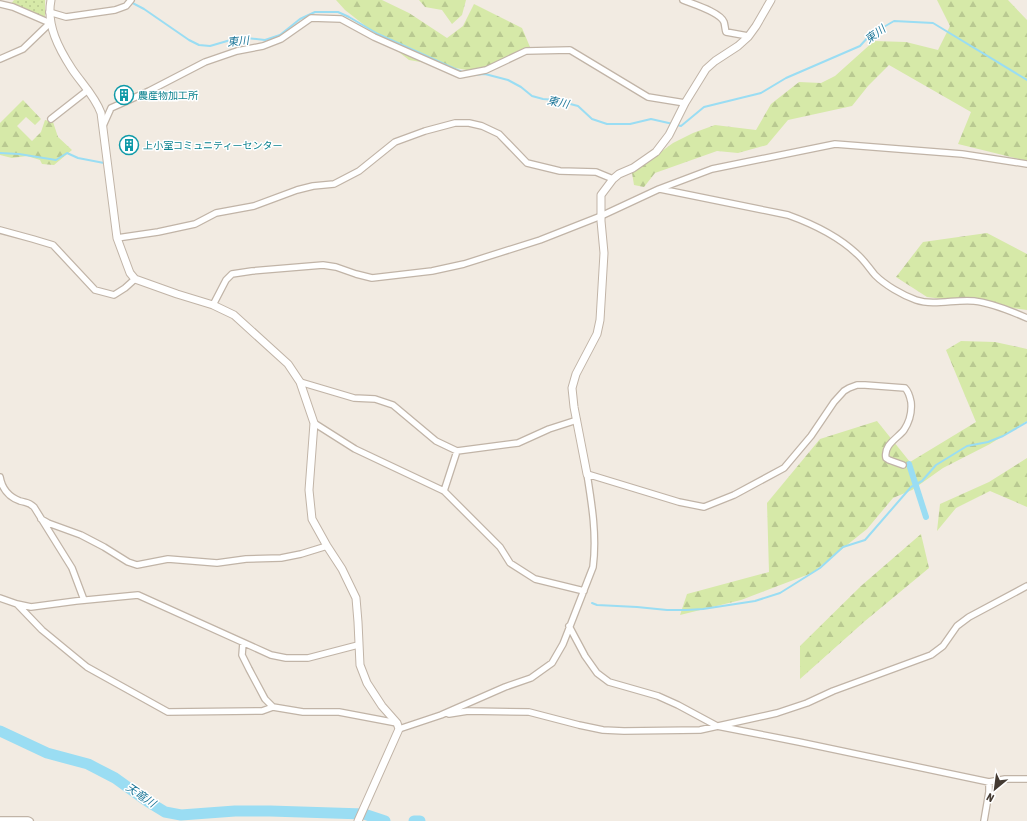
<svg xmlns="http://www.w3.org/2000/svg" width="1027" height="821" viewBox="0 0 1027 821" font-family="'Asap Condensed','Noto Sans JP',sans-serif">
<style>
.grass{fill:url(#grass-dots)}
.forest{fill:url(#forest-firs)}
.lines{fill:none;stroke-linecap:round;stroke-linejoin:round}
.stream{stroke:#9addf3;stroke-width:2}
.canal{stroke:#9addf3;stroke-width:6}
.river{stroke:#9addf3;stroke-width:11}
.minor-casing{stroke:#c1b4a7;stroke-width:8}
.tertiary-casing{stroke:#c1b4a7;stroke-width:9}
.minor{stroke:#fff;stroke-width:5.5}
.tertiary{stroke:#fff;stroke-width:7}
.labels{text-anchor:middle;dominant-baseline:central;stroke-width:3;stroke-linejoin:round;paint-order:stroke}
.culture-label{font-size:10px;fill:#0d838f;stroke:#fff;text-anchor:start}
.water-label{font-size:11px;font-style:italic;fill:#247b9c;stroke:#fff}
</style>
<defs>
<pattern id="grass-dots" width="8" height="8" patternUnits="userSpaceOnUse"><rect width="8" height="8" fill="#d6e9a8"/><path d="M2 2h.1M6 6h.1" fill="none" stroke="#b9c991" stroke-width="1.8" stroke-linecap="round"/></pattern>
<pattern id="forest-firs" width="22" height="20" patternUnits="userSpaceOnUse"><rect width="22" height="20" fill="#d6e9a8"/><path d="M5 1l3.5 6h-7zM16 11l3.5 6h-7z" fill="#b9c991"/></pattern>
</defs>
<rect width="100%" height="100%" fill="#f2ebe2"/>
<!-- grass -->
<path class="grass" d="M14,0H45V18L27,9L11,4Z"/>
<!-- forest -->
<path class="forest" d="M336,0H382L409,13L447,38L463,26L474,4L522,28L530,47L497,69L467,70L409,60L345,10Z
M419,0H466L462,15L452,24L442,10L425,7Z
M937,0H1008L1027,20V161L958,144L971,112L889,65L868,86L852,106L788,120L767,145L738,153L717,151L655,173L644,187L634,185L632,173L673,143L693,133L715,125L756,130L771,104L799,82L821,83L835,76L874,41L906,42L938,50L950,26Z
M23,100L41,119L35,125L26,117L17,126L32,141L41,132L45,120L53,122L58,137L72,150L54,165L42,164L40,160L27,156L12,158L0,155V123Z
M987,233L1027,254V310L927,297L896,277L923,242Z
M961,341L995,342L1027,349V421L990,444L943,468L912,490L893,498L867,529L812,573L741,600L680,615L687,594L769,572L767,503L820,439L877,421L910,462L976,422L946,350Z
M1027,458V507L990,491L956,508L937,531L940,504L989,482Z
M921,534L929,568L865,621L800,679V646L861,586Z"/>
<g class="lines">
<!-- stream -->
<path class="stream" d="M127,0L144,9L189,40L199,45L210,46L234,39L246,38L265,40L280,35L300,19L315,12H338L349,17L378,34L462,72
M472,75L485,74L508,80L521,87L532,96L543,99L555,100L578,106L592,119L607,124H630L651,119L673,124
M677,125L681,126L704,107L761,93L786,78L860,46L870,35L894,21L933,23L1027,80
M0,153L19,154L56,160L67,153L78,158L104,163
M592,603L597,605L637,607L667,610H686L703,609L755,601L780,593L820,568L843,547L865,540L911,487L922,481L936,465L967,446L988,442L1003,436L1027,422"/>
<!-- canal -->
<path class="canal" d="M909,464L926,517"/>
<!-- river -->
<path class="river" d="M0,731L47,753L88,764L115,778L147,801L165,812L181,815L235,811H270L364,814L385,821
M414,821H420"/>
<!-- minor casing -->
<g class="minor-casing">
<path id="minor" d="M683,0C693,4 720,12 724,22C725,25 725,29 726,32L748,36
M0,4L13,7L50,23L23,49L0,59
M49,12L66,17L115,10L126,6L131,0
M51,119L88,90
M103,126L111,108L149,91L205,62L237,51L263,46L281,39L311,18L341,19L374,37L460,75L486,70L526,51L570,50L648,97L685,103
M660,189L788,215C813,224 837,235 857,254C864,260 869,268 875,275C885,285 902,295 916,300C934,306 956,299 974,301C992,303 1011,311 1027,318
M0,230L33,239L53,245L95,290L114,295L125,288L135,279
M117,238L158,232L195,224L216,213L254,206L297,190L313,186L334,184L359,171L395,142L425,131L455,123H469L482,126L499,134L527,163L560,171L596,172L613,179
M213,305L226,280L232,274L252,271L323,265L336,267L356,274L372,278L432,271L464,264L540,240L601,216L659,189L712,169L835,144L962,154L1027,164
M300,382L354,398L375,399L393,405L436,441L457,451L518,443L549,429L577,420
M314,423L355,449L444,491L500,547L510,563L535,579L584,591
M0,477C2,489 9,497 20,501C27,503 29,502 34,507L72,568L84,600
M444,491L457,451
M41,519L48,523L81,535L104,547L128,562L137,565L168,559L217,563L246,559L281,558L301,554L327,546
M0,598L17,604L42,630L87,667L168,712L262,711L273,707
M17,604L31,607L76,601L138,595L271,655L286,658H308L358,645
M569,626L585,656L597,673L609,682L658,696L678,705L717,726L799,742L989,782L1005,779H1027
M243,643L242,655L249,669L265,699L273,707L303,712H339L397,723
M449,714L468,711L529,712L579,725L603,730L624,731L700,730L777,713L807,703L833,691L931,655L943,646L957,626L969,617L1027,586
M399,729L441,715L505,687L531,678L552,663L563,644L593,567C597,536 592,505 587,474L679,502L704,507L734,495L784,468L811,436L834,402L844,391L849,388L857,385H865L905,388C909,392 910,397 911,402C912,412 910,421 904,430C898,438 883,445 886,458L889,460L903,465
M0,820H28L30,821
M984,821L989,792V782"/>
</g>
<!-- tertiary casing -->
<g class="tertiary-casing">
<path id="tertiary" d="M51,0C46,25 59,49 72,69C82,84 95,96 101,113L117,238L127,265L130,273L135,279L177,294L213,305L234,315L288,364L300,382L314,423L309,490L312,519L327,546L342,569L356,598L358,622L360,665L367,683L382,706L397,723L399,729L358,821
M587,474L574,407L572,388L576,374L597,334L600,320L604,253L601,221V195L613,179L619,174L633,168L656,152L669,135L685,103L706,69L715,61L738,46L748,37L756,26L771,0"/>
</g>
<!-- minor -->
<use href="#minor" class="minor"/>
<!-- tertiary -->
<use href="#tertiary" class="tertiary"/>
</g>
<!-- icons -->
<defs>
<g id="building-ring" transform="scale(1)"><circle r="9.5" fill="#fff" stroke="#0f9aa8" stroke-width="1.5"/><path d="M-4-6H4V6H1V3H-1V6H-4ZM-2.5-4.3h1.7v1.8h-1.7ZM.8-4.3h1.7v1.8H.8ZM-2.5-1h1.7V.8h-1.7ZM.8-1h1.7V.8H.8Z" fill="#0f9aa8"/></g>
</defs>
<g fill-rule="evenodd">
<use href="#building-ring" x="124" y="95"/>
<use href="#building-ring" x="129" y="145"/>
</g>
<g class="labels">
<!-- culture labels -->
<g class="culture-label">
<text x="138" y="95">農産物加工所</text>
<text x="143" y="145">上小室コミュニティーセンター</text>
</g>
<!-- water labels -->
<g class="water-label">
<text transform="translate(875 34) rotate(-37)">東川</text>
<text transform="translate(238 41) rotate(-5)">東川</text>
<text transform="translate(558 102) rotate(12)">東川</text>
<text transform="translate(141 795) rotate(34)">天竜川</text>
</g>
</g>
<!-- north arrow -->
<g transform="translate(995 789) rotate(209)" stroke="#ffffff" stroke-width="3" paint-order="stroke">
<path d="M0-3L7 15L0 10L-7 15Z" fill="#443a32"/>
<text y="-6" font-size="11" font-weight="bold" text-anchor="middle" fill="#443a32">N</text>
</g>
</svg>
